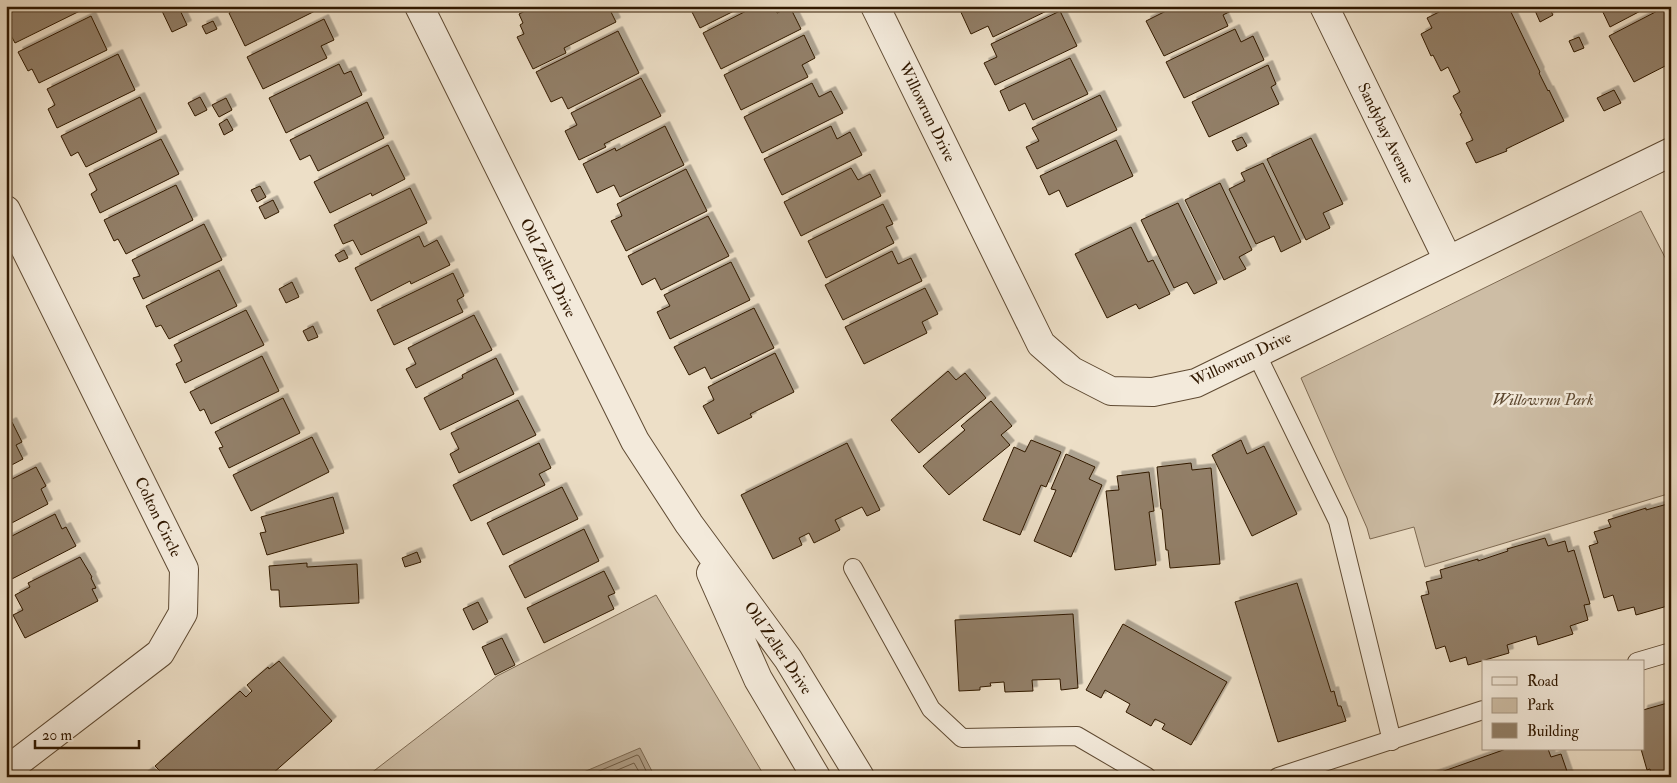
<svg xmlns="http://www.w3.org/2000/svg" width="1677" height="783" viewBox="0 0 1677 783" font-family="'IM FELL Double Pica',serif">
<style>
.green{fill:#cdbda5;stroke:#7e6a52}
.water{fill:#ad9b83;stroke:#7b674f}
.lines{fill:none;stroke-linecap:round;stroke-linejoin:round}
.shore{stroke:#6e5a42;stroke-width:1}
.building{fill:#927f67;stroke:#301800;filter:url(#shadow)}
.service-casing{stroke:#5f4a32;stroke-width:20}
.minor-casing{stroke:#5f4a32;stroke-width:30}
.tertiary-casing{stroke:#5f4a32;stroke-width:30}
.service{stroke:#f3eadb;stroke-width:18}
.minor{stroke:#f3eadb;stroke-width:28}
.tertiary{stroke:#f3eadb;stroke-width:28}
.labels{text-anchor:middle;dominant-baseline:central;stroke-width:5;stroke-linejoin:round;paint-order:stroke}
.street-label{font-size:16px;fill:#301800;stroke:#f3eadb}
.park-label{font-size:16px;font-style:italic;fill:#5f4a32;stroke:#f3eadb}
</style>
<defs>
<filter id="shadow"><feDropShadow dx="4.5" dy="-4.5" stdDeviation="0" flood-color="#0004"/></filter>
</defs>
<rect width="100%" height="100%" fill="#eddfc7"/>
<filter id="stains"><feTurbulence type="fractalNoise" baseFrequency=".004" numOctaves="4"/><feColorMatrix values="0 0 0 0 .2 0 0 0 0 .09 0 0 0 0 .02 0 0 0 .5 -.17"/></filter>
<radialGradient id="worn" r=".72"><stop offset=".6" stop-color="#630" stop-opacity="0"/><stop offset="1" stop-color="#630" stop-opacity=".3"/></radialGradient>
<!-- green -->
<path class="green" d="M1641,211L1671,269V493L1425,567L1414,527L1370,539L1367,528L1301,378Z
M656,595L765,777H366L497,676Z"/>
<!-- water -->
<path class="water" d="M640,748L655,777H572Z"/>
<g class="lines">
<!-- shore -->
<path class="shore" d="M585,777L637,755L639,756L649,777
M601,777L634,763L642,777"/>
</g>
<!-- building -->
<path class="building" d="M6,6H90L15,43L6,26V23L12,20Z
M172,6H178L187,25L172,32L162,11Z
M242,6H312L315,11L245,46L229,13Z
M535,6H608L616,22L564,48L566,53L533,69L517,37L524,34L520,25L523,23L519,14Z
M689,6H744L700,28Z
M756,6H774L777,13L790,7L801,29L721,69L703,33Z
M962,6H1057L993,37L988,26L971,34L959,8Z
M1176,6H1239V7L1223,15L1228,26L1164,56L1146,21Z
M1451,6H1508L1540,72L1539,73L1548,91L1549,90L1564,121L1506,149L1507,151L1476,163L1466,143L1473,140L1460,114L1462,113L1453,96L1460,92L1448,67L1441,71L1433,55L1431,56L1421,34L1432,28L1427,18Z
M1533,6H1548L1553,15L1540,22Z
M1600,6H1650L1610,27Z
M1667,6H1671V63L1634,82L1609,36Z
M1060,11L1077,46L995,85L984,63L997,57L991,44Z
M91,16L107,50L39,83L32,69L28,71L18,52Z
M324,19L334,40L321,46L327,58L263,89L247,57Z
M213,21L217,29L206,34L202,26Z
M1235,29L1241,42L1253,36L1264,60L1184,98L1166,62Z
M618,31L639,73L568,109L562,97L551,102L536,72Z
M804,35L815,58L802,65L808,77L741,110L724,75Z
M1579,37L1584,48L1574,52L1569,41Z
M118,54L135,90L57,128L48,109L55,105L47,89Z
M1070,58L1088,94L1033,120L1025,103L1009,111L1000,91Z
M339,64L344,74L351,71L362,95L286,133L269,98Z
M1268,65L1276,84L1271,87L1279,104L1209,137L1192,102Z
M641,78L661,116L604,144L606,147L579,160L565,131L577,125L571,113Z
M812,83L819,97L831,91L843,113L762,153L744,117Z
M1614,90L1621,103L1604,111L1597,98Z
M1100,95L1117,130L1037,169L1026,147L1039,141L1032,128Z
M140,97L157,132L86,167L78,152L71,156L61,136Z
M200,97L207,110L195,116L188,103Z
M226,98L232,110L219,117L212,105Z
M367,102L384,138L318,171L310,155L300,160L290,140Z
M227,119L233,130L224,135L219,124Z
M665,126L684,165L620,197L614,185L597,193L583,164L615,148L616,151Z
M831,126L837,139L850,132L862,155L782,195L764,159Z
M1242,137L1247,146L1237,151L1232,141Z
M1311,138L1343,204L1323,213L1330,228L1306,240L1267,159Z
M161,139L179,174L100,213L91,194L97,190L89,174Z
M1116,140L1133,176L1067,207L1059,190L1049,195L1040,176Z
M388,145L405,179L372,196L371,193L330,213L314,182Z
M1263,163L1301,242L1281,252L1274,236L1256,244L1229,189L1245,181L1241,173Z
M851,168L858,180L870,174L881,196L801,236L784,202Z
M686,169L707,211L626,251L611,221L622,216L617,204Z
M1220,183L1252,250L1239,257L1246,269L1224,280L1185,200Z
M176,185L193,220L126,254L118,239L114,241L104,220Z
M260,186L266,197L257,202L251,190Z
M410,188L427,223L361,255L353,240L343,244L334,225Z
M273,200L279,212L265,219L259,207Z
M1178,203L1217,283L1194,294L1187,282L1174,288L1141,220Z
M883,204L893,224L886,227L894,243L826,278L808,241Z
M708,216L729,256L661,290L655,278L642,285L628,256Z
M204,224L222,260L143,299L133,278L140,276L132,260Z
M1131,227L1148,262L1153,260L1170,294L1139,309L1136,304L1107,318L1075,254Z
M419,236L424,247L437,240L450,265L411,284L410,281L371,301L355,268Z
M344,250L348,258L339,262L335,255Z
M892,251L898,264L911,258L922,281L843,320L825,285Z
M731,262L750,300L670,339L657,312L670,306L664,295Z
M219,270L237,306L169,339L161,325L156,327L146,306Z
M453,273L464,296L457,300L463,312L394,345L377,310Z
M292,282L299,297L286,303L279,289Z
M925,288L938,314L922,322L927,333L864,364L845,327Z
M754,308L774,348L711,379L705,367L689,375L674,347Z
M246,310L264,345L185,383L176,364L182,361L174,345Z
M474,315L492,350L416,388L406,369L416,364L408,348Z
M313,326L318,337L308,341L303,331Z
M775,353L794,392L750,414L752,417L718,434L703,406L714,400L708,387Z
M262,356L279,391L211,424L204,409L200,411L190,392Z
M496,358L514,394L440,430L424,398L463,378L462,375Z
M948,371L956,380L965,373L986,398L919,453L891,420Z
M283,398L300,433L229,468L219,448L223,447L215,432Z
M518,400L536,435L459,473L450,454L459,449L451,433Z
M991,401L1012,426L1001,435L1010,445L949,495L923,466L965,430L961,426Z
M12,422L22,442L16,445L23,459L6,468V425Z
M312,437L329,472L251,511L233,475Z
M1031,440L1061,452L1046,487L1041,485L1020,535L983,520L1014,447L1025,452Z
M1241,440L1247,454L1264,446L1297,514L1252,536L1212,455Z
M539,443L551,468L539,474L545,485L471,521L453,485Z
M847,443L880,510L867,516L862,507L835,520L840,530L814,543L809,533L799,538L802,545L773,559L741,495Z
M1066,454L1095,467L1089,479L1102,485L1071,557L1034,541L1056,490L1051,489Z
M1191,463L1192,470L1211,468L1220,564L1170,568L1168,550H1166L1162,509H1161L1157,467Z
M36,467L46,486L41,489L48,504L6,526V482Z
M1149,472L1154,511L1149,512L1156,565L1115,570L1106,491L1119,490L1117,476Z
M562,487L578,519L503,555L487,523Z
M333,497L344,533L267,555L260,533L266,532L261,517Z
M1671,503V605L1636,615L1634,607L1618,611L1613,595L1604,598L1589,546L1598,543L1594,532L1611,527L1608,520L1646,508V510Z
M55,514L62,529L66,527L76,546L6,582V539Z
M584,529L599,561L525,598L509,566Z
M1545,538L1548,546L1565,541L1568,552L1574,550L1590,604L1584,605L1588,620L1570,626L1573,634L1538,645L1536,636L1507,645L1509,653L1468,665L1466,657L1450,662L1445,646L1436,649L1421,596L1429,594L1426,582L1442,578L1440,570L1478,559V561L1508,551L1507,549Z
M417,552L421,562L405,567L402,558Z
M80,557L92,577L91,578L96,588L92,589L98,601L25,638L13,615L23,610L15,595L30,587L28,583Z
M307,563V567L357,564L359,603L280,607L279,590H271L269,566Z
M604,571L615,593L608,596L614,609L544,643L527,608Z
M1297,583L1331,692L1334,691L1338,706H1341L1346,721L1278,742L1235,602Z
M478,602L488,622L473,630L463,609Z
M1073,614L1078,688L1061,690L1060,679L1032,680L1033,691L1005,692L1004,682L990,683L991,686L980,687V690L959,691L955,620Z
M1123,624L1227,682L1191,745L1162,729L1165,724L1155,719L1151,726L1126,712L1130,704L1105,690L1101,698L1086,690Z
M502,638L515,665L495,675L482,647Z
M279,661L332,721L272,774L274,776L273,777H142L149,771L154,776L160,771L155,766L240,691L246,697L252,691L247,685L268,667L269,669Z
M1671,702V777H1652L1650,769L1647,770L1641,749H1643V710Z
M1506,749H1548L1551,757L1561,754L1569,777H1427Z"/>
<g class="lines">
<!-- service casing -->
<g class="service-casing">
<path id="service" d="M1256,353L1338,521L1392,741
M853,568L931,709L962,738L1077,736L1147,777
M1637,662L1671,652
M1278,777L1483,710"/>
</g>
<!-- minor casing -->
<g class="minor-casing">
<path id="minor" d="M875,6L1041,344L1072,371L1111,391L1153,392L1196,383L1671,152
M1324,6L1448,260
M6,210L184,569L183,613L160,653L6,771"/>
</g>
<!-- tertiary casing -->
<g class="tertiary-casing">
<path id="tertiary" d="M419,6L635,441L689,524L788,659L860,777
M711,573L758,679L816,777"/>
</g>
<!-- service -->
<use href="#service" class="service"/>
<!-- minor -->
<use href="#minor" class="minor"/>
<!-- tertiary -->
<use href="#tertiary" class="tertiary"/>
</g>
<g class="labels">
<!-- street labels -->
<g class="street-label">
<text transform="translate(927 112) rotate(64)">Willowrun Drive</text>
<text transform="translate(1386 133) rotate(64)">Sandybay Avenue</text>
<text transform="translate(548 268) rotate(64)">Old Zeller Drive</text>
<text transform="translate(1241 359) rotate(-25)">Willowrun Drive</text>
<text transform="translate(158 517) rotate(64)">Colton Circle</text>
<text transform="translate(778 648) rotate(56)">Old Zeller Drive</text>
</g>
<!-- park labels -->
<g class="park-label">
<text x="1543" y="400">Willowrun Park</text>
</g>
</g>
<!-- margin -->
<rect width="1677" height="783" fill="none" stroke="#eddfc7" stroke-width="25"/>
<rect x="8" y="8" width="1662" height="768" fill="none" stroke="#301800" stroke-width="2.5"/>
<rect x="12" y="12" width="1652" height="758" fill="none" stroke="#301800"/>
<!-- legend -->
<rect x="1482" y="660" width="162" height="90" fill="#f3eadb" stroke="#a59683"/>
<rect x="1492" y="677" width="25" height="8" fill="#f3eadb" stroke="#a59683"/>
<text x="1527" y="686" font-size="15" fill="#301800">Road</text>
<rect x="1492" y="698" width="25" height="15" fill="#cdbda5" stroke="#a59683"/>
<text x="1527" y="710" font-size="15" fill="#301800">Park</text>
<rect x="1492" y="723" width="25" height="15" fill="#927f67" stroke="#a59683"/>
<text x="1527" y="736" font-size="15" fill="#301800">Building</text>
<!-- scale -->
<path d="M35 740v8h104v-8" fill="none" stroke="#301800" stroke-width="2.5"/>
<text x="42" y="740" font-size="15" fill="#301800" stroke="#f3eadb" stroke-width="4" paint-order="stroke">20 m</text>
<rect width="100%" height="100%" filter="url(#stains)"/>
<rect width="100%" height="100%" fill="url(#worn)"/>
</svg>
